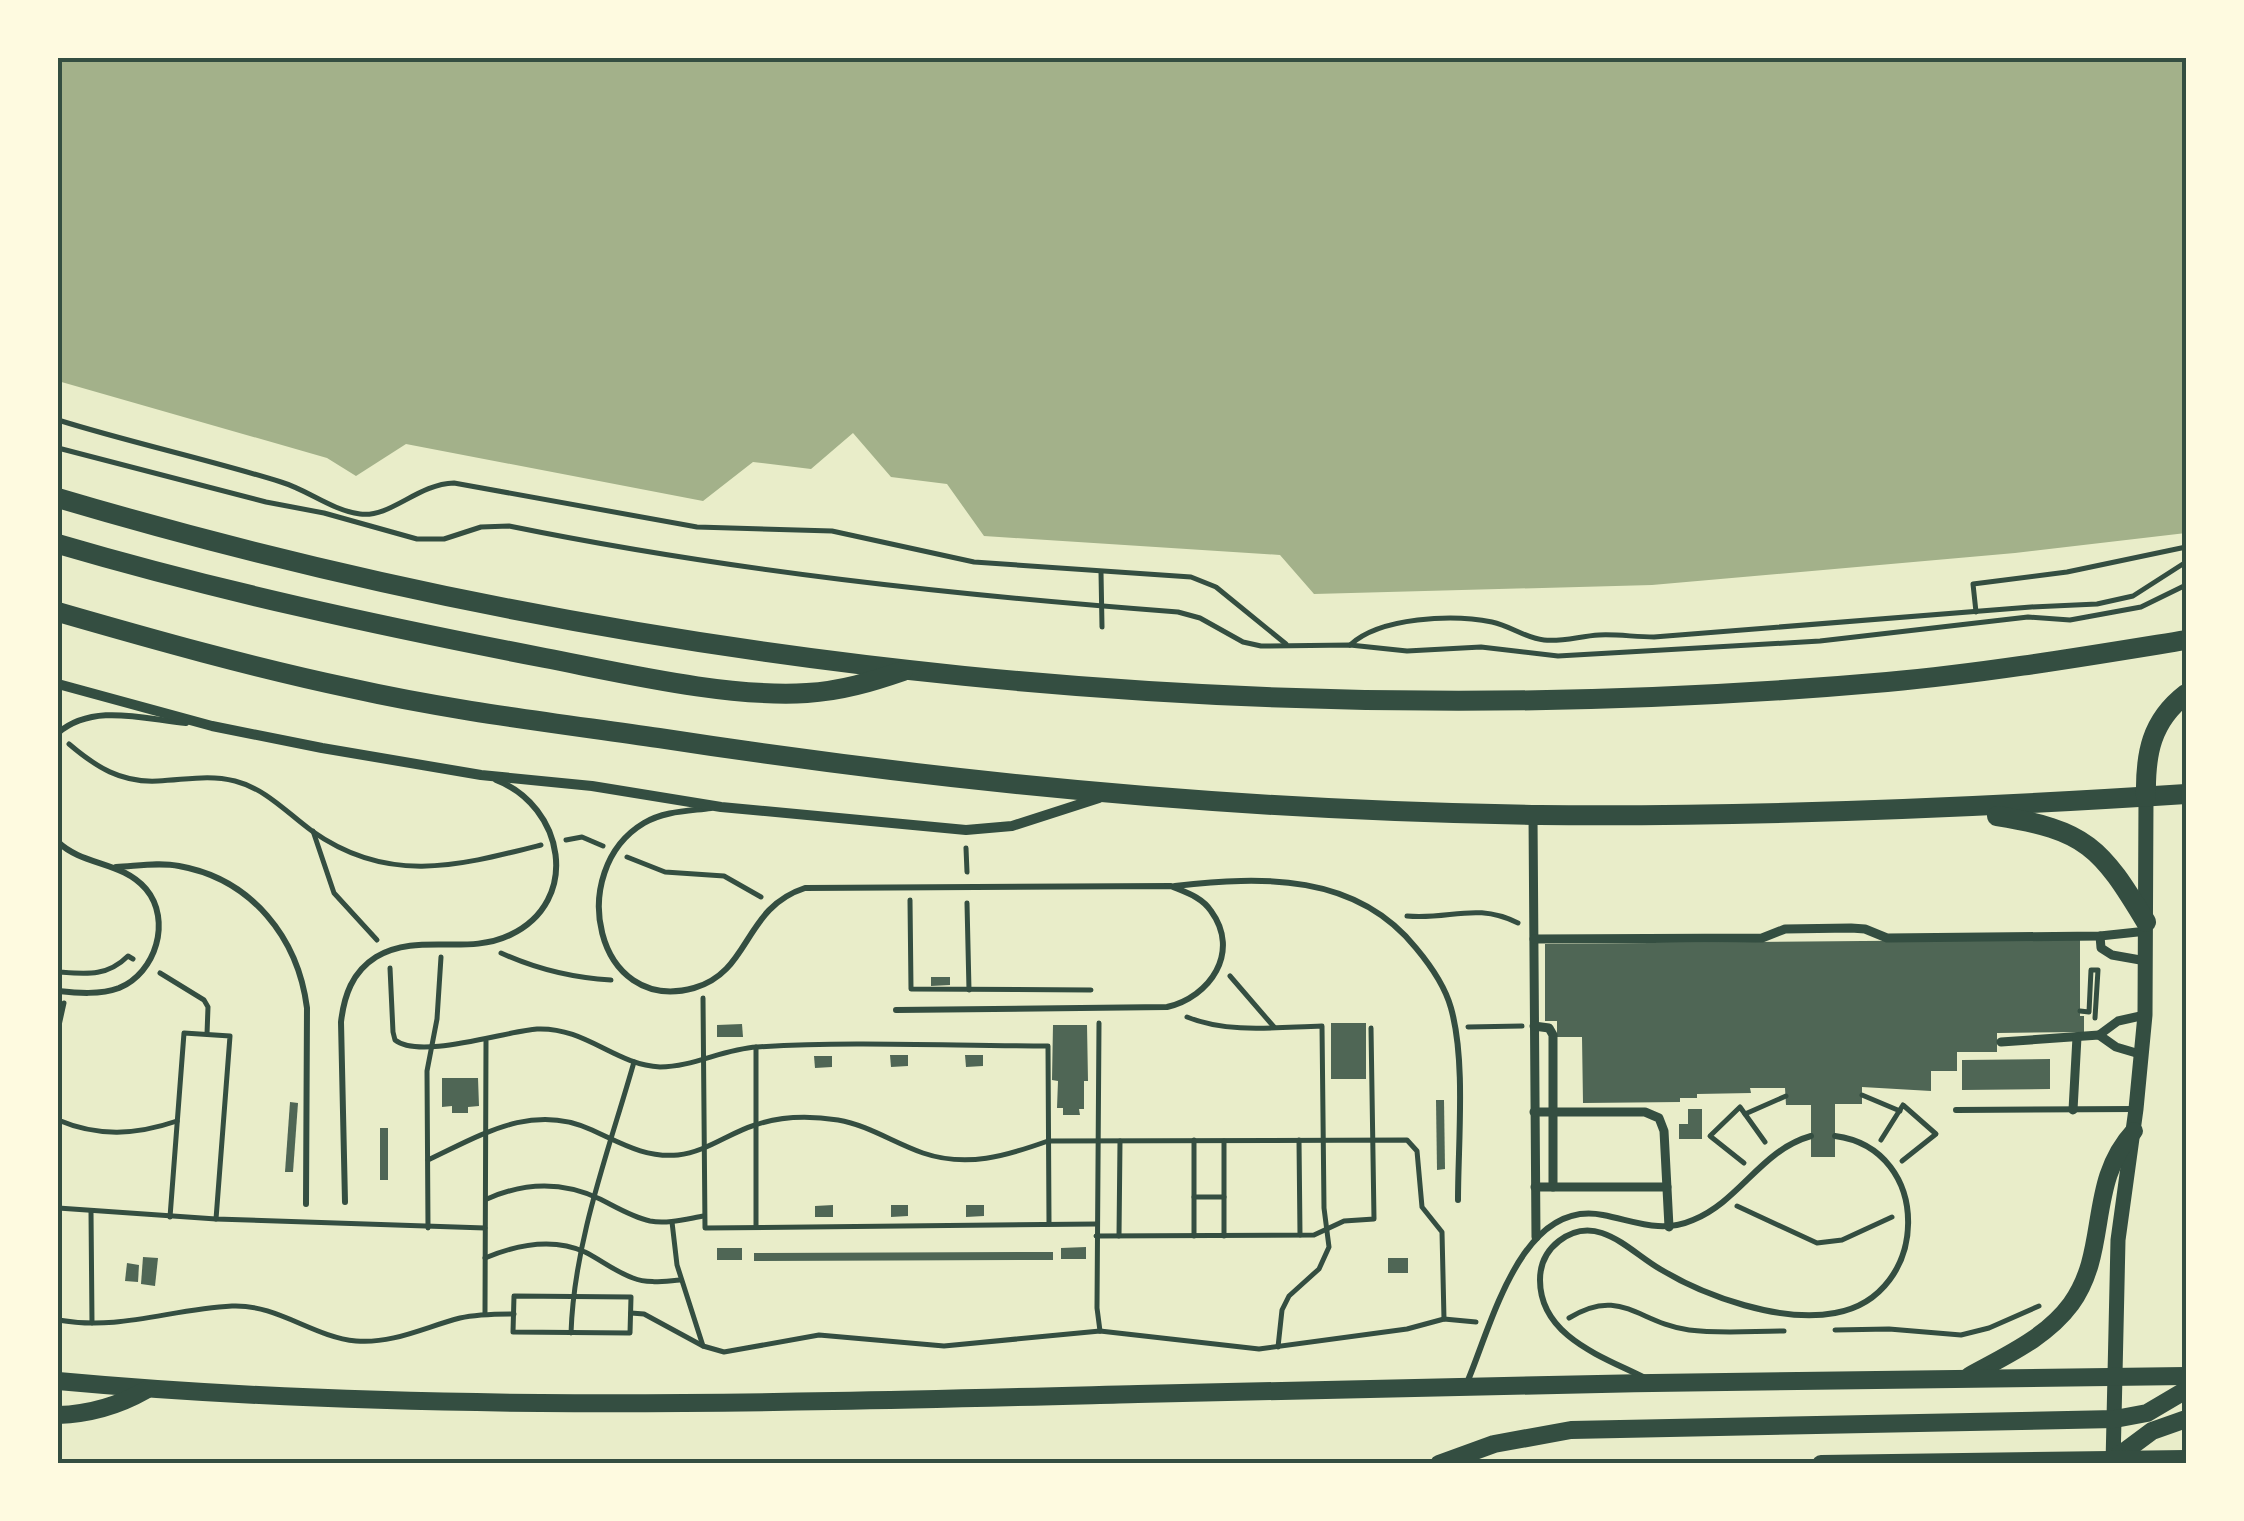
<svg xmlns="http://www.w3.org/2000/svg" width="2244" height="1521" font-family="Signika,sans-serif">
  <rect width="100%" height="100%" fill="#e9edc9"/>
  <path fill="#a3b18a" d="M58,58H2186V533L2015,553L1652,585L1314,594L1280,555L984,536L947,484L891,477L853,433L811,469L753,462L703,501L406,444L356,476L327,458L58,381Z"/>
  <g fill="#4f6655">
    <path d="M2080,939V1016H2084V1032L1997,1033V1052H1957V1071H1931V1091L1862,1087V1104H1835V1157H1811V1105H1786L1785,1088H1750L1751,1093L1697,1094V1098H1680V1102L1583,1103L1582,1037H1557V1021H1545V944Z"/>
    <path d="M931,977H950V985L931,986Z"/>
    <rect x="1331" y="1023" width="35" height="56"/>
    <path d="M742,1024L743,1037H717V1025Z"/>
    <path d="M1053,1025H1087L1088,1081H1084V1109H1079L1080,1115H1063V1108H1057L1058,1081L1052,1080Z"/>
    <path d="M890,1055H908V1066L891,1067Z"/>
    <path d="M965,1055H983V1066L966,1067Z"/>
    <path d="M814,1056H832V1067L815,1068Z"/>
    <path d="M2050,1059V1089L1962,1090V1060Z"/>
    <path d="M442,1078H478L479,1106L468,1107V1113H452V1106L442,1107Z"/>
    <path d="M1436,1100H1444L1445,1169L1437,1170Z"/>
    <path d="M290,1102L298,1103L293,1172H285Z"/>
    <path d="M1688,1109H1702V1139H1679V1124H1688Z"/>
    <rect x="380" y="1128" width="8" height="52"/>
    <path d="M833,1205V1217H815V1206Z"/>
    <path d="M891,1205H908V1216L891,1217Z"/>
    <path d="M966,1205H984V1216L966,1217Z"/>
    <path d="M1086,1247V1259H1061V1248Z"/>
    <rect x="717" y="1248" width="25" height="12"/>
    <path d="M1053,1252V1260L754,1261V1253Z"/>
    <path d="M143,1257L158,1258L155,1286L141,1284Z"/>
    <rect x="1388" y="1258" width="20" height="15"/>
    <path d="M127,1263L139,1265L138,1282L125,1281Z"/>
  </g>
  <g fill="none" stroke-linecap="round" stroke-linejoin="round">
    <g stroke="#344e41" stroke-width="5">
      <path d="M58,420C132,443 207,459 281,482C308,490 331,510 360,514C391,518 417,484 454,483L697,527L832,531L974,562L1191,577L1216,587L1286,644"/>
      <path d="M58,448L266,502L324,513L417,539H444L481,527L509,526C730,571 953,595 1178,612L1200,618L1243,642L1261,646L1350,645L1407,651L1481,647L1558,656L1820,641L2028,617L2070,620L2141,607L2186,585"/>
      <path d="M1101,572L1102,627"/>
      <path d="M1976,612L1973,584L2067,572L2186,547"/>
      <path d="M1350,645C1380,617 1453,614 1492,622C1511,626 1525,638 1544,640C1563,642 1580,636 1599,635C1617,634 1635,637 1654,637L2031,607L2097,604L2133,596L2186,562"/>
      <path d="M69,744C96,767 121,783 158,781C185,780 208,774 235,781C266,789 286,812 312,831C388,885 458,866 541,845"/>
      <path d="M313,831L334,893L377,940"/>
      <path d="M566,840L582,837L603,846"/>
      <path d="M966,848L967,872"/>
      <path d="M627,857L665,872L724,876L761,897"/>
      <path d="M910,900L911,989L1091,990"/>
      <path d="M967,903L969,990"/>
      <path d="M1407,916C1451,920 1475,902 1518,923"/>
      <path d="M501,953C534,968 574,978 611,980"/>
      <path d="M390,968L393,1032L395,1040C420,1060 506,1031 537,1029C586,1027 615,1065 660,1067C693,1067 723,1049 757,1047C853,1041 951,1046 1048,1046L1049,1224"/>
      <path d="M58,972C86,974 107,977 128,956L133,959"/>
      <path d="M160,973L204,1000L208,1007L207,1034"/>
      <path d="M1230,976L1274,1027"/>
      <path d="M703,998L705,1228L1097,1224"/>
      <path d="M2080,1011L2089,1012L2091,970H2098L2095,1018"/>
      <path d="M1187,1017C1228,1034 1279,1027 1322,1026L1324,1208L1329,1247L1319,1269L1289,1296L1282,1310L1278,1347"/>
      <path d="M1099,1023L1097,1308L1100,1331"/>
      <path d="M1468,1027L1522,1026"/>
      <path d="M58,1030L64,1003"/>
      <path d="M756,1047V1227"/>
      <path d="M1862,1095L1900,1111"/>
      <path d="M1745,1114L1786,1096"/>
      <path d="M58,1120C98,1137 136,1135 177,1121"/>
      <path d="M1194,1140V1236"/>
      <path d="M1299,1140L1300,1235"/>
      <path d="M1881,1140L1903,1105L1936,1134L1902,1161"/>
      <path d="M428,1160C481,1135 533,1102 592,1130C621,1143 645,1158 678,1155C706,1152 729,1133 755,1125C781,1116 812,1116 838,1120C868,1125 894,1143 923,1153C967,1168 1006,1156 1048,1141L1407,1140L1417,1151L1422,1207L1442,1232L1444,1319"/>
      <path d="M1744,1163L1710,1136L1740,1107L1765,1142"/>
      <path d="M1194,1197H1224"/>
      <path d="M487,1199C525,1182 562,1181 600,1199C616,1207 632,1217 650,1221C668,1224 686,1219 704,1216"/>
      <path d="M1737,1206L1817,1243L1842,1240L1892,1217"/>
      <path d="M58,1208L216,1219L485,1228"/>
      <path d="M91,1211L92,1323"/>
      <path d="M170,1217L184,1033L230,1036L216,1219"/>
      <path d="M672,1222L677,1265L703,1346"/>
      <path d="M428,1228L427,1071L437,1019L441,957"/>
      <path d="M1096,1236L1314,1235L1344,1221L1374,1219L1371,1028"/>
      <path d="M1119,1236L1120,1141"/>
      <path d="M1224,1236V1141"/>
      <path d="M485,1258C516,1245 552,1237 585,1252C601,1260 616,1272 633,1278C648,1284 665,1281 680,1280"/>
      <path d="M514,1296L631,1297L630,1333L513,1332Z"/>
      <path d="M485,1313L486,1041"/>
      <path d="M631,1313L644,1314L703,1346L724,1352L819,1335L944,1346L1100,1331L1259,1349L1407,1329L1444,1319L1476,1322"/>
      <path d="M1569,1318C1621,1286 1638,1323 1689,1330C1720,1334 1753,1331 1784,1331"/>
      <path d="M58,1320C121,1331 170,1309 232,1306C277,1304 313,1337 356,1341C393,1344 425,1327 460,1318C478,1314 496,1314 514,1314"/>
      <path d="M1835,1330L1889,1329L1961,1335L1989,1328L2039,1306"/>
      <path d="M571,1333C574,1241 609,1150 634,1062"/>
    </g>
    <g stroke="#344e41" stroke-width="6">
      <path d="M58,733C93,703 143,719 186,723"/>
      <path d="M711,808C689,811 664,811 644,823C565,870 595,1015 694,988C751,972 743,908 805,888L1171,886C1185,892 1202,897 1211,911C1241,952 1210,997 1167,1007L896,1010"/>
      <path d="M58,842C83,866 122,861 146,889C172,920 156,973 119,988C100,995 77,993 58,991"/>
      <path d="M116,867C137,866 159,862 179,866C252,879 298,938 307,1008L306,1204"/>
      <path d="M1175,886C1262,876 1356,873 1416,948C1431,966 1445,986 1451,1008C1466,1061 1458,1143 1458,1200"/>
      <path d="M1956,1110L2135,1109"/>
      <path d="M345,1202L341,1022C344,996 352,972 376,957C418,932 467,956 510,935C582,901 564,806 496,780"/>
      <path d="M1645,1378C1604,1357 1540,1337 1540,1280C1540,1264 1546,1251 1559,1241C1572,1231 1587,1228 1602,1233C1623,1240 1641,1258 1660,1269C1706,1297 1781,1323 1835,1313C1931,1296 1934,1149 1835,1136"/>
      <path d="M1466,1385C1491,1328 1520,1198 1603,1215C1635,1221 1661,1234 1693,1220C1740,1201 1761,1150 1811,1136"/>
    </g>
    <g stroke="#344e41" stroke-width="9">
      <path d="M1533,815L1536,1237"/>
      <path d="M2100,936L2101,948L2112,955L2146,961"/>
      <path d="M1534,939L1762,938L1785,929L1851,928L1865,929L1887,938L2100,936L2147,931"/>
      <path d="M1534,1026L1549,1028L1553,1035V1187"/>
      <path d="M2099,1035L2118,1021L2145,1015"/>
      <path d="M2001,1042L2099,1035L2116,1047L2143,1055"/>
      <path d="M2073,1110L2077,1037"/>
      <path d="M1534,1112H1645L1659,1118L1664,1131L1669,1227"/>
      <path d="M1535,1187H1667"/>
    </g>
    <path stroke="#344e41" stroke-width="10" d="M58,684L212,726L322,748L481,775L592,786L721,807L966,830L1012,826L1099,798"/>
    <path stroke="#344e41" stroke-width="15" d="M2113,1464L2118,1240L2136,1109L2145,1015L2146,797"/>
    <g stroke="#344e41" stroke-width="18">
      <path d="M1969,1376C2005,1356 2046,1338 2071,1304C2110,1250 2086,1183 2134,1131"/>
      <path d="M58,1381C416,1414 778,1403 1138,1394C1487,1385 1837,1379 2186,1376"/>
      <path d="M2113,1460L2152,1431L2186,1419"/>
      <path d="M1439,1464L1494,1444L1571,1430L2115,1419L2147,1413L2186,1390"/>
      <path d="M1821,1464L2186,1459"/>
    </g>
    <path stroke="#344e41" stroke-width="18" d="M58,1415C90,1414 118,1406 146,1390"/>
    <g stroke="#344e41" stroke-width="20">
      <path d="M58,498C648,673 1274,736 1887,682C1987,673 2087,656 2186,640"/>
      <path d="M58,544C218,591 380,626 545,658C623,673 728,698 807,693C841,691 871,682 903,671"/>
      <path d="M58,612C155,640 251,667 350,688C452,711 556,723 659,738C950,783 1245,811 1540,815C1756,817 1971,808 2186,794"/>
      <path d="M2146,797C2145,754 2151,721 2186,694"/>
      <path d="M1997,816C2086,830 2101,847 2146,922"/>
    </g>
  </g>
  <rect width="2244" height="1521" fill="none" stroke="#fefae0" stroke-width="120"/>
  <rect x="60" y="60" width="2124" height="1401" fill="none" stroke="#344e41" stroke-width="4"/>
</svg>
